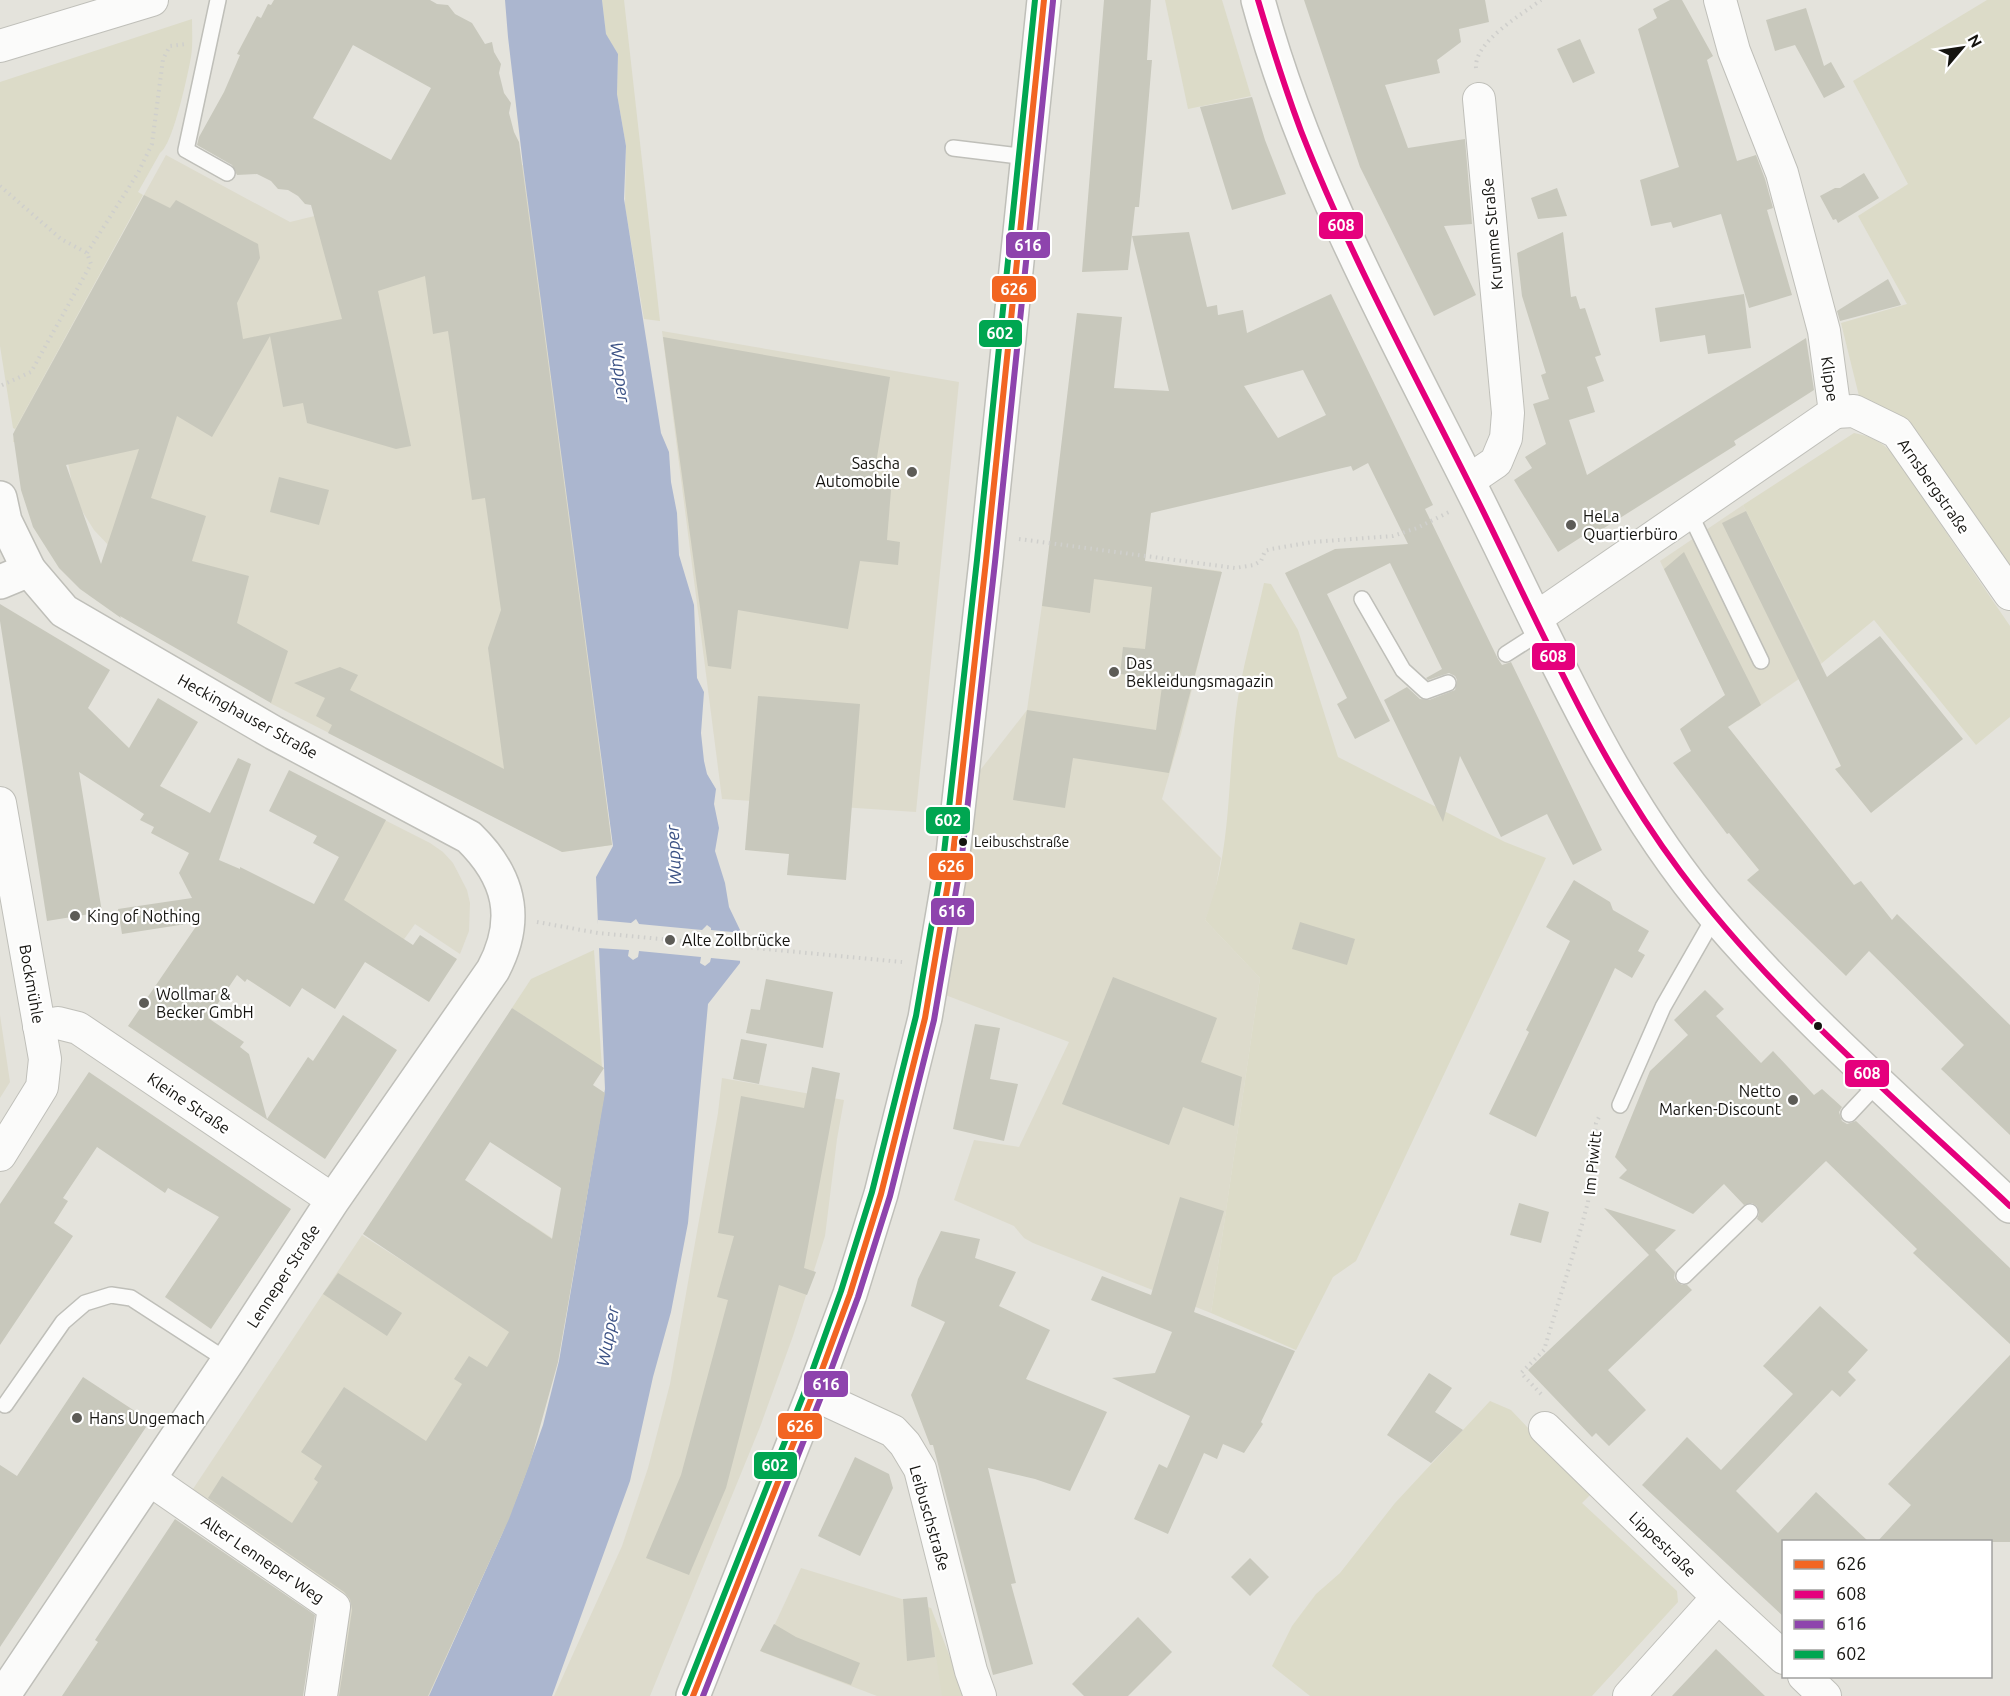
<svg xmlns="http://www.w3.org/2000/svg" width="2010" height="1696" font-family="Ubuntu,sans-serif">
  <rect width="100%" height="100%" fill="#e4e3dc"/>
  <g fill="#dddbcc">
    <path d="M166,155L290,222L523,165L570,506L612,845L563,852L270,703L287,652L130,565L111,548L94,530L82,511L72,484L64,441L13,442L15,429Z"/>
    <path d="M662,331L959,382L916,812L722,799Z"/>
    <path d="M1743,505L1822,663L1738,721L1660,561Z"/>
    <path d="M1050,549L1221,571L1181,734L1162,799L1221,858L1214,898L1205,920L1260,978L1211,1313L1033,1243L1024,1238L1014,1226L954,1200L974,1140L1019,1147L1069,1042L940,993L971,782L1027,710Z"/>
    <path d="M365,810L430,843L443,852L453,863L467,890L470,903L469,931L460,954L415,924L381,971L306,923Z"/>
    <path d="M0,1015L10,1082L0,1098Z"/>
    <path d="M722,1078L844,1100L837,1139L825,1236L793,1336L760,1427L650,1696H554L622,1546L648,1468L670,1384L718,1113Z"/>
    <path d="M528,1222L576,1254L538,1433L528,1472L429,1696H334L351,1603L191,1492L362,1235L479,1310Z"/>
    <path d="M801,1568L931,1608L943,1696H877L762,1652Z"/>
  </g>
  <g fill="#dcdbc8">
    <path d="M602,0H624L660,321L644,319L625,206L626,146L617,94L618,54L606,35Z"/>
    <path d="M1165,0H1222L1251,96L1188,109Z"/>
    <path d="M1987,0H2010V571L1900,416L1859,396L1841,323L1907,304L1858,216L1908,184L1853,81Z"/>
    <path d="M192,19C192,31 193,44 191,57C188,74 173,145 160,153L138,192L143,195L15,429L13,428L0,346V82Z"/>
    <path d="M1854,433C1870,436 1881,441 1892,453L2010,626V717L1976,745L1874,620L1822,663L1743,505Z"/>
    <path d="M1264,583L1271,584L1298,630L1338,757L1505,842L1546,858L1356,1261L1333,1277L1296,1350L1211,1313L1260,978L1205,920C1232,852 1227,783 1236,712C1241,671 1255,624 1264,583Z"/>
    <path d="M594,950L602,1068L512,1008L531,979Z"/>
    <path d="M1490,1401L1511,1410L1591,1494L1582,1503L1677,1591L1678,1602L1592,1696H1310L1272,1666L1292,1626L1316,1594L1340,1573L1395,1503Z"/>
    <path d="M931,1608L965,1696H942L929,1609Z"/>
  </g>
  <path fill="#abb6cf" d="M505,0H602L606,34L618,54L617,94L626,146L624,199L661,433L669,452L671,482L677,513L679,555L694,605L697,678L704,692L701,733L704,761L707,774L716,789L714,804L719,828L715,851L725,883L729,907L741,932L740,963L708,1004L688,1223L671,1312L653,1377L630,1481L552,1696H429L502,1534L522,1484L543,1425L559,1361L605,1089L596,877L613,846L523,165L508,37Z"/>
  <path fill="#e4e3dc" d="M636,919L639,924L702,930L707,925L711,928V930L743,933L742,961L711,958L710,962L705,966L700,963L701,957L639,951L638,957L633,960L628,956L629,950L597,948L598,920L631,923Z"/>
  <g fill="#c8c8bc" fill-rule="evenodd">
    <path d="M274,0H430L437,4L448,5L455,14L472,23L485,44L492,42L494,52L501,64L499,73L504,93L511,103L509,113L514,132L519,142L612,845L562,852L328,733L332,725L316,716L325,698L294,683L340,667L358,675L350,690L504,769L488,648L501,610L485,498L472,500L448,331L433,334L425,276L378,291L411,446L396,449L307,423L303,403L283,407L270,336L212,437L177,416L151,498L206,516L192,561L249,576L237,623L288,651L271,703L120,616L121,618L80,589L59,568L33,527L21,490L13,434L144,195L170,208L176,200L258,244L260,258L237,303L243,339L342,319L311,205L305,204L298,196L288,190L278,189L271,181L257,174L237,175L232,165L197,145L199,137L224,92L240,55L237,54L257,16L261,18L268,4L271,5ZM353,45L431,88L391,160L313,118ZM139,449L101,564L66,465Z"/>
    <path d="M1104,0H1151L1147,60H1152L1146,131L1139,207H1135L1128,270L1082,272Z"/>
    <path d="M1304,0H1485L1489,22L1459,29L1461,42L1437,60L1440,73L1385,85L1408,148L1465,139L1472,224L1444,226L1476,295L1434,316L1360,167Z"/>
    <path d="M1670,0H1682L1713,56L1707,60L1737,161L1756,155L1765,179L1773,208L1767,210L1792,295L1749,308L1721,214L1673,228L1671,222L1651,226L1640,180L1679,167L1638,29L1657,18L1653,9Z"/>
    <path d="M1806,8L1824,66L1831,62L1845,87L1824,98L1795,45L1775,51L1766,20Z"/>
    <path d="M1580,39L1595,73L1573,83L1557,49Z"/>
    <path d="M1252,97L1265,140L1286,194L1232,210L1200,107Z"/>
    <path d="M1864,173L1879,198L1838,223L1836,219L1833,220L1820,196L1835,188H1840Z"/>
    <path d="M1557,188L1567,216L1538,219L1531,198Z"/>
    <path d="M1189,232L1207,307L1217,305L1218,315L1243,310L1247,333L1331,294L1433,505L1425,509L1498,659L1502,665L1511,662L1602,850L1573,865L1547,814L1501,837L1460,756L1443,822L1384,700L1407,687L1420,699L1429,700L1455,690L1457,680L1455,676L1449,673L1428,680L1426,678L1442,669L1390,563L1327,594L1390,721L1355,739L1337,704L1347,698L1285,573L1335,549L1408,544L1368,463L1353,471L1351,466L1151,513L1145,561L1222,572L1169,773L1073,758L1065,808L1013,800L1027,710L1156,730L1163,679L1120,674L1123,647L1145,649L1152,587L1094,579L1090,613L1042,606L1077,313L1122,317L1114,388L1169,391L1132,236ZM1303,370L1326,415L1278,438L1244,386Z"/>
    <path d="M1563,232L1571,297L1576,296L1580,309L1585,308L1601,355L1595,357L1604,381L1587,387L1595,412L1569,420L1587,475L1806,338L1814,390L1734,441L1736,445L1585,540L1583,536L1558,552L1514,480L1532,468L1525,457L1546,444L1533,404L1549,399L1541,375L1546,373L1522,296L1517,253Z"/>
    <path d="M1888,279L1901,305L1840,321L1837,311Z"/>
    <path d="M1744,294L1751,348L1708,354L1705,335L1660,342L1655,308Z"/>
    <path d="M663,337L890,377L874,476L892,478L887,540L900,542L898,565L860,561L848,629L738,610L731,669L708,666Z"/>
    <path d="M279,477L329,490L319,525L270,512Z"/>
    <path d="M1746,511L1827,677L1880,636L1963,739L1871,813L1835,769L1841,766L1722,523Z"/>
    <path d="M1684,552L1761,705L1728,727L1854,885L1861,881L1892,920L1897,914L2010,1025V1135L1941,1069L1964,1045L1869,951L1846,976L1747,880L1759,870L1729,833L1727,834L1673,763L1691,751L1680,729L1725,695L1664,569Z"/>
    <path d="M0,604L110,670L88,708L129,748L158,698L198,722L160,786L210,813L238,758L251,764L219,860L240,869V867L314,904L339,857L313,843L317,836L269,811L289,770L386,820L344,900L413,945L420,935L457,959L429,1002L365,962L335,1009L302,988L290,1007L247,979L245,982L237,975L208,1018L244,1042L240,1047L249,1054L267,1119L308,1057L313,1061L343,1015L397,1050L325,1159L128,1026L199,922L122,934L118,909L192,898L179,873L189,853L151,833L154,827L140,820L144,814L79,772L102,912L47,921L0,621Z"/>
    <path d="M758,696L860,704L846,880L787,875L789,854L745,850Z"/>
    <path d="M1574,880L1610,902L1613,910L1649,931L1638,951L1645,955L1632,978L1615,968L1536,1137L1489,1114L1529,1032L1526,1030L1570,941L1546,927Z"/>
    <path d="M1300,922L1355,939L1347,965L1292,949Z"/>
    <path d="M1113,977L1217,1018L1201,1062L1242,1077L1234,1126L1183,1107L1169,1145L1062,1104Z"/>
    <path d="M766,979L833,992L823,1048L746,1033L751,1009L760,1010Z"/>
    <path d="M1705,990L1724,1009L1716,1016L1761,1063L1773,1051L1814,1095L1822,1089L1842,1107L1839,1112L1842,1121L1847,1124L1856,1121L2010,1268V1344L1913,1253L1917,1249L1826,1161L1762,1223L1757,1219L1759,1214L1757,1206L1752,1203L1744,1205L1724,1184L1693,1214L1619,1178L1627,1170L1615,1157L1650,1071L1688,1035L1674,1020Z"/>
    <path d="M512,1008L604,1068L593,1085L605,1093L558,1362L530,1463L509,1519L428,1696H339L352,1610L350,1599L344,1592L208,1498L222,1476L292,1523L318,1482L314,1479L322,1466L301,1452L344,1387L426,1441L462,1384L454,1379L469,1356L487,1367L509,1332L363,1234ZM490,1142L561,1188L552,1239L465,1180Z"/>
    <path d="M975,1024L1000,1028L990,1079L1018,1084L1004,1141L953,1129Z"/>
    <path d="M741,1039L767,1044L759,1084L733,1079Z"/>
    <path d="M812,1067L840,1073L804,1268L816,1272L807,1295L779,1285L726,1488L689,1575L646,1558L681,1475L728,1300L717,1297L734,1236L718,1233L741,1096L804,1108Z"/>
    <path d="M89,1072L291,1209L211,1329L165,1297L219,1217L168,1188L165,1193L97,1147L63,1198L68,1201L54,1223L73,1236L0,1345V1204Z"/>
    <path d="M1180,1197L1224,1211L1194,1312L1295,1351L1261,1422L1263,1424L1244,1453L1223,1444L1217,1459L1204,1453L1168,1534L1134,1519L1159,1464L1167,1468L1190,1416L1112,1378L1155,1373L1172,1332L1091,1300L1102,1276L1151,1295Z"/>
    <path d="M1519,1203L1549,1212L1541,1243L1510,1235Z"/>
    <path d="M1604,1208L1676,1230L1655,1250L1675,1272L1674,1278L1677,1282L1682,1285H1687L1692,1290L1608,1370L1646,1410L1609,1446L1596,1433L1592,1437L1528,1370L1649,1255Z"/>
    <path d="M941,1231L980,1239L975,1258L1016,1272L999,1306L1050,1330L1026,1379L1107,1412L1070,1491L1035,1479L988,1468L1016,1583L1011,1584L1033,1664L993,1675L933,1445H930L911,1395L945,1322L911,1306L918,1279Z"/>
    <path d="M338,1273L402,1313L387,1336L323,1294Z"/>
    <path d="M1820,1306L1868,1350L1848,1372L1856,1380L1840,1397L1832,1390L1736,1491L1778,1533L1816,1492L1869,1542H1784V1617L1642,1485L1687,1437L1721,1470L1793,1394L1763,1366Z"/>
    <path d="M2010,1355V1542H1877L1911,1505L1888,1484Z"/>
    <path d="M1429,1373L1452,1388L1435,1412L1463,1430L1431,1463L1387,1435Z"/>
    <path d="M83,1377L150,1421L0,1647V1465L17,1476Z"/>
    <path d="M855,1457L889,1474L893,1488L860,1556L818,1536Z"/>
    <path d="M175,1519L315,1615L303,1696H62L98,1642L95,1640Z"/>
    <path d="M1250,1558L1269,1577L1250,1596L1231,1577Z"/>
    <path d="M927,1597L935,1657L907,1661L903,1599Z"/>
    <path d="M1138,1617L1172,1652L1128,1696H1084L1072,1684Z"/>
    <path d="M774,1624L796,1637L860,1663L851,1685L760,1651Z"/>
    <path d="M1716,1649L1765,1696H1672Z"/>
  </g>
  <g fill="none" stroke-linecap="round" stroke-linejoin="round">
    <g stroke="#bfbfb9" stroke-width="18">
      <g id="lane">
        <path d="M218,0L186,150L227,173"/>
        <path d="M953,148L1027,157"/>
        <path d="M1690,514L1761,661"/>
        <path d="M1362,599L1403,670L1426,691L1448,683"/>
        <path d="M1506,654L1542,631"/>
        <path d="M1620,1105L1663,1007L1715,916"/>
        <path d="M1849,1114L1879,1082"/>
        <path d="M1684,1276L1750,1212"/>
        <path d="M5,1405L63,1322L85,1303L111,1295L131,1298L228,1361"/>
      </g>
    </g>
    <g stroke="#bfbfb9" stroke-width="34">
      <g id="street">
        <path d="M0,46L152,0"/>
        <path d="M1835,412L1854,411L1897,432L2010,594"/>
        <path d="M1468,481L1496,462L1506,438L1508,413L1479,99"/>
        <path d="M1536,618L1835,412L1824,331L1782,173L1734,51L1720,0"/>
        <path d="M0,803L45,1059L42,1087L0,1155"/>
        <path d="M39,1026L58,1023L78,1028L333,1200"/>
        <path d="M813,1394L893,1431L905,1444L920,1469L971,1671L980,1696"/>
        <path d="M1545,1428L1718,1597L1784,1658"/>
        <path d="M149,1479L334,1607L321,1696"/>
        <path d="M1804,1676L1825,1696"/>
        <path d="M1629,1696L1718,1597"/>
      </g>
    </g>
    <g stroke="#bfbfb9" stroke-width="36">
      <g id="secondary">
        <path d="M1258,0C1306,178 1397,339 1479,503C1550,645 1612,795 1716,917C1805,1021 1911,1112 2010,1206"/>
        <path d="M0,498L5,521L29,570L64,611L274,733L469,837C510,877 520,919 493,970L333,1200L228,1361L3,1696"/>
        <path d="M0,582L29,570"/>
      </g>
    </g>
    <g stroke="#bfbfb9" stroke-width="36">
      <path id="primary" d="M693,1696L813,1394L850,1294L881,1194L925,1018L953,854L986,561L1044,0"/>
    </g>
    <g stroke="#cfcfcc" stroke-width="4" stroke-dasharray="1.5 4.5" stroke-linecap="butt">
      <path d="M1476,68C1474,42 1521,15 1541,0"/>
      <path d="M0,186L61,239L87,253L91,264L31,372L0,386"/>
      <path d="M87,253L138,173L152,144L163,59L170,46L186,44"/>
      <path d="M1019,539L1235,568L1254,565L1261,561L1265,551L1271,549L1312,542L1393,536L1417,528L1449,512"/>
      <path d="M537,922L598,933L902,962"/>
      <path d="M1541,1394L1521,1373L1544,1350L1581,1228L1588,1202L1596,1123L1600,1115"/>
    </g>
    <use href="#lane" stroke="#fbfbfa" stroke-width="15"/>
    <use href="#street" stroke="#fbfbfa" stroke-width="32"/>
    <use href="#secondary" stroke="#fbfbfa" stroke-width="33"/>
    <use href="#primary" stroke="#fbfbfa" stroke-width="33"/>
    <g stroke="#fff" stroke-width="10">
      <path id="bus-1" d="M693,1696L813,1394L850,1294L881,1194L925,1018L953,854L986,561L1044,0"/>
    </g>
    <g stroke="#fff" stroke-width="10">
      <path id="bus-2" d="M1258,0C1271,44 1285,88 1301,131C1351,259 1418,380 1479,503C1541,628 1596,759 1680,871C1774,997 1896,1099 2010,1206"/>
    </g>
    <g stroke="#fff" stroke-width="10">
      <path id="bus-3" d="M703,1696L821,1397L858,1297L890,1196L934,1020L962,855L995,562L1053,1"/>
    </g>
    <g stroke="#fff" stroke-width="10">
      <path id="bus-4" d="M685,1693L805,1391L841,1291L872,1192L916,1016L944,853L977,560L1035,0"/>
    </g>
    <use href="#bus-1" stroke="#f26522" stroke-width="6"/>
    <use href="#bus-2" stroke="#e5007d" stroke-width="6"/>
    <use href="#bus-3" stroke="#8e44ad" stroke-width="6"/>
    <use href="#bus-4" stroke="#00a651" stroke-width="6"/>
  </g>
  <g fill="#5d5c57" stroke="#fff" stroke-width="2">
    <circle cx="912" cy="472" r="6"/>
    <circle cx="1571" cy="525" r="6"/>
    <circle cx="1114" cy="672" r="6"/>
    <circle cx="75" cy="916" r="6"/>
    <circle cx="670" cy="940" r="6"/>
    <circle cx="144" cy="1003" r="6"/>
    <circle cx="1793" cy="1100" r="6"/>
    <circle cx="77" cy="1418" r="6"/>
  </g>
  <g fill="#151410" stroke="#fff" stroke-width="2">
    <circle cx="963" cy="842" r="5"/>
    <circle cx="1818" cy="1026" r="5"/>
  </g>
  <g text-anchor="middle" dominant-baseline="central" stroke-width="4.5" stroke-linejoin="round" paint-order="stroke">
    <g font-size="14" fill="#151410" stroke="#fff" text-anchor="start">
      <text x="974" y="842">Leibuschstraße</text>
    </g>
    <g font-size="16" fill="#151410" stroke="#fff">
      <text transform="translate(1492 234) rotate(-95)">Krumme Straße</text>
      <text transform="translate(1830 379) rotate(82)">Klippe</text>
      <text transform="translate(1934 486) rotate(55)">Arnsbergstraße</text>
      <text transform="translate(248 716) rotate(29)">Heckinghauser Straße</text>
      <text transform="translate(32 984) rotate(80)">Bockmühle</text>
      <text transform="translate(189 1103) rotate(34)">Kleine Straße</text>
      <text transform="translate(1592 1163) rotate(-84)">Im Piwitt</text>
      <text transform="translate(283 1276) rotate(-57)">Lenneper Straße</text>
      <text transform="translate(930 1518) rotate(74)">Leibuschstraße</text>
      <text transform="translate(1663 1544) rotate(44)">Lippestraße</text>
      <text transform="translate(263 1559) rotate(34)">Alter Lenneper Weg</text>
    </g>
    <g font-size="16" fill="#151410" stroke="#fff" text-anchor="start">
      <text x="900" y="463" text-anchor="end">Sascha<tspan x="900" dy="18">Automobile</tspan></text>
      <text x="1583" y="516">HeLa<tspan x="1583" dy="18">Quartierbüro</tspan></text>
      <text x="1126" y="663">Das<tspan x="1126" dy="18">Bekleidungsmagazin</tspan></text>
      <text x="87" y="916">King of Nothing</text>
      <text x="682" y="940">Alte Zollbrücke</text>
      <text x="156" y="994">Wollmar &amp;<tspan x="156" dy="18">Becker GmbH</tspan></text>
      <text x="1781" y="1091" text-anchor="end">Netto<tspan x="1781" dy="18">Marken-Discount</tspan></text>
      <text x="89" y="1418">Hans Ungemach</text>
    </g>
    <g font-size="18" font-style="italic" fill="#3c5285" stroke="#fff">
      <text transform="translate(621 372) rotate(83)">Wupper</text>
      <text transform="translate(673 855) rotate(-93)">Wupper</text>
      <text transform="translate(607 1336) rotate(-80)">Wupper</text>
    </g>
  </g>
  <g stroke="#fff" stroke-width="2">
    <rect x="1318" y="211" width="46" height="29" rx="6" fill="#e5007d"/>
    <rect x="1005" y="231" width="46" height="28" rx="6" fill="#8e44ad"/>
    <rect x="991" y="275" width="46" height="28" rx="6" fill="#f26522"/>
    <rect x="978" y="319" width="45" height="29" rx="6" fill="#00a651"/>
    <rect x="1531" y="642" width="45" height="29" rx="6" fill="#e5007d"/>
    <rect x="925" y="806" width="46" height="29" rx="6" fill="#00a651"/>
    <rect x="928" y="852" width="46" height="29" rx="6" fill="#f26522"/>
    <rect x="930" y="897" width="45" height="29" rx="6" fill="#8e44ad"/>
    <rect x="1844" y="1059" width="46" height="29" rx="6" fill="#e5007d"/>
    <rect x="803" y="1370" width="46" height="28" rx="6" fill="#8e44ad"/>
    <rect x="777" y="1412" width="46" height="28" rx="6" fill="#f26522"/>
    <rect x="753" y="1451" width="45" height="29" rx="6" fill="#00a651"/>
  </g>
  <g font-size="16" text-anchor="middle" font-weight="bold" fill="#fff">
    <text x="1341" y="231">608</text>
    <text x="1028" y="251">616</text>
    <text x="1014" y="295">626</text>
    <text x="1000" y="339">602</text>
    <text x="1553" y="662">608</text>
    <text x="948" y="826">602</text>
    <text x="951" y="872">626</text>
    <text x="952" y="917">616</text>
    <text x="1867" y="1079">608</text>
    <text x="826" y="1390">616</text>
    <text x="800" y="1432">626</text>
    <text x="775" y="1471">602</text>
  </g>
  <rect x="1782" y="1540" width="210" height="138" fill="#ffffff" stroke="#a1a19f" stroke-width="1.5"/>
  <rect x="1794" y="1560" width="30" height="9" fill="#f26522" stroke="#a1a19f" stroke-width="1.5"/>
  <text x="1836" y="1570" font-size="18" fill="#151410">626</text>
  <rect x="1794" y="1590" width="30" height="9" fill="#e5007d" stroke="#a1a19f" stroke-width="1.5"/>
  <text x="1836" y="1600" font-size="18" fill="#151410">608</text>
  <rect x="1794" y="1620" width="30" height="9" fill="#8e44ad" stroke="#a1a19f" stroke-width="1.5"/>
  <text x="1836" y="1630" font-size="18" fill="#151410">616</text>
  <rect x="1794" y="1650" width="30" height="9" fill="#00a651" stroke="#a1a19f" stroke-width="1.5"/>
  <text x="1836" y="1660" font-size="18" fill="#151410">602</text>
  <g transform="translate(1962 48) rotate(61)" stroke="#ffffff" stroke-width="4.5" paint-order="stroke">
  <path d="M0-4.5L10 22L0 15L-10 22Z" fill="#151410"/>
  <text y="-9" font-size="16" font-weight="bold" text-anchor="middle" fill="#151410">N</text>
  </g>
</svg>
